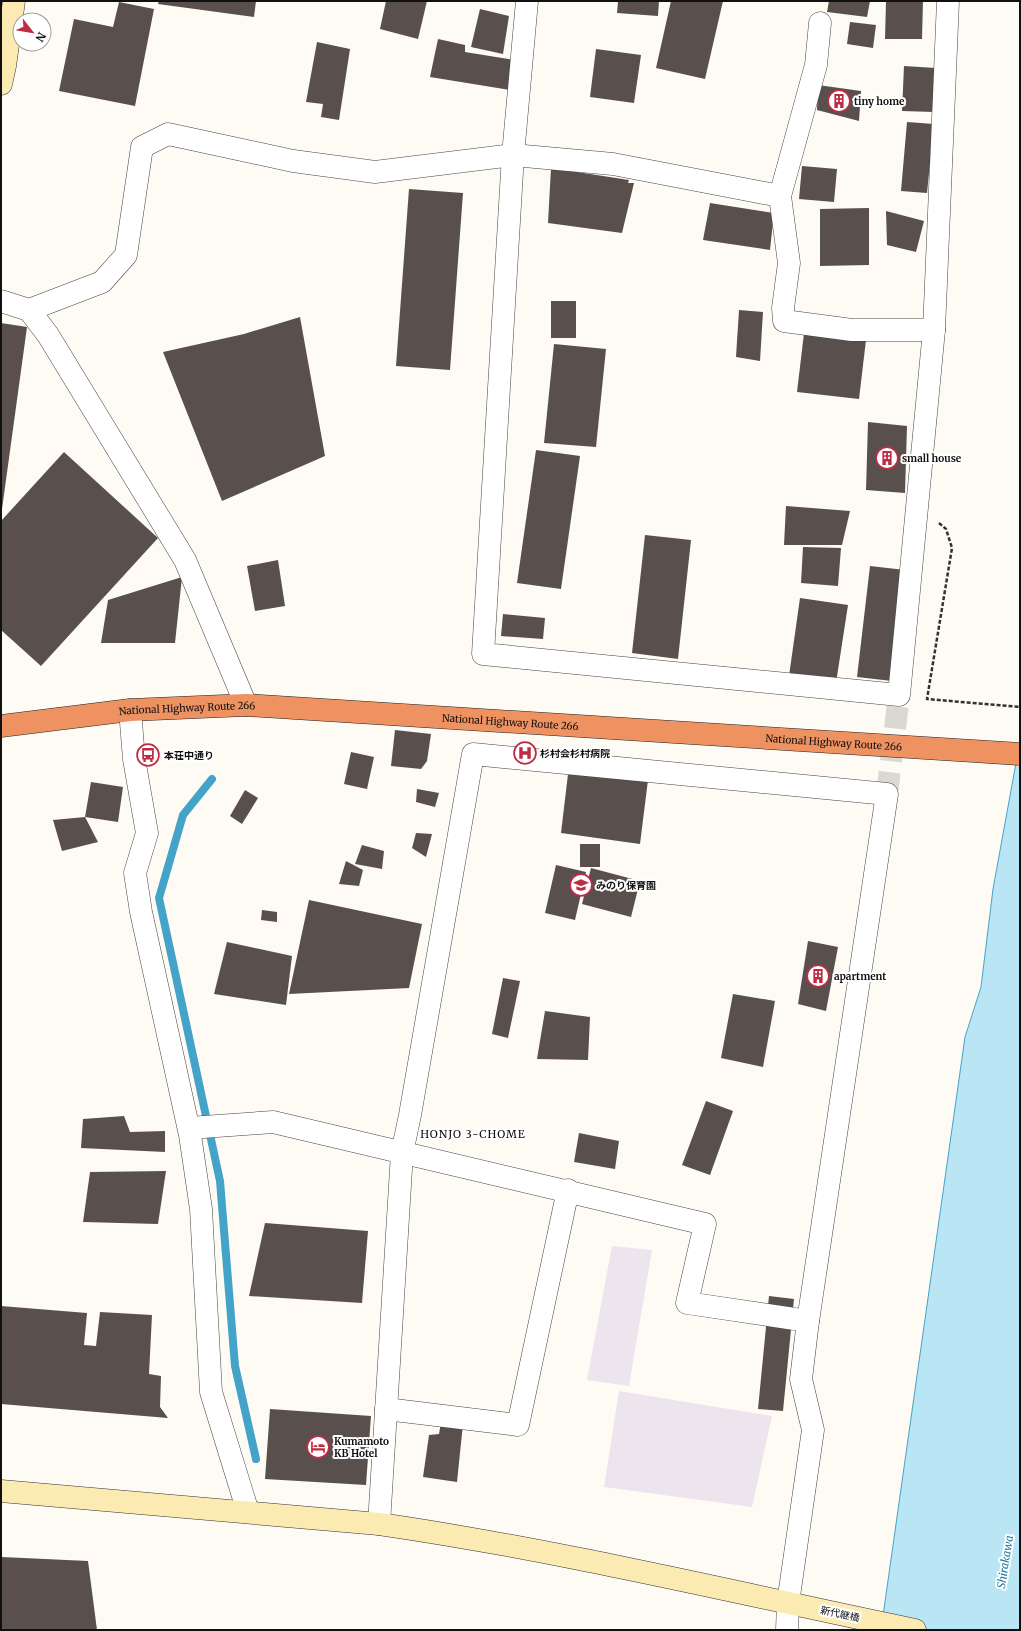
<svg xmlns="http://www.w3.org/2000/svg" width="1021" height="1631" font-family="Merriweather,'Noto Sans JP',serif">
  <rect width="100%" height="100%" fill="#fefbf4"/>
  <g fill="#ece5ee">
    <path d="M612,1246L652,1250L629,1386L587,1380Z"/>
    <path d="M619,1391L772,1416L752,1507L604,1487Z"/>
  </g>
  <path fill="#bae5f4" stroke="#44a3c8" d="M1020,741V1630H881L965,1037L981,987L993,889Z"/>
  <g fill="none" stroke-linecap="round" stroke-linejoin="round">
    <path stroke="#44a3c8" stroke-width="8" d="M212,779L183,815L159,898L220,1181L235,1366L256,1459"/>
  </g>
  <g fill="#59504d">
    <path d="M159,1H256L254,17L158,4Z"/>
    <path d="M386,1H427L418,39L380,29Z"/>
    <path d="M618,1H659L658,16L617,13Z"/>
    <path d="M671,1H723L705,79L656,68Z"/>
    <path d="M829,1H870L867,17L827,12Z"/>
    <path d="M886,1H923L922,39H885Z"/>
    <path d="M119,2L154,9L135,106L59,91L74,19L113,27Z"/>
    <path d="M480,9L509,16L503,54L471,47Z"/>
    <path d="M850,22L876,25L873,48L847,44Z"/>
    <path d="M438,39L465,45V52L515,60L510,90L430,77Z"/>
    <path d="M317,42L350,49L339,120L321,117L323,104L306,102Z"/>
    <path d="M596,49L641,55L634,103L590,97Z"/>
    <path d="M904,66L936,68L934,112L902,111Z"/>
    <path d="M818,85L861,91L859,121L817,110Z"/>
    <path d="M907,122L934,124L927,193L901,191Z"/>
    <path d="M802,166L837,169L834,202L799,199Z"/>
    <path d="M551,168L629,180L628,183H634L622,233L548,223Z"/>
    <path d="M409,189L463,193L450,370L396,366Z"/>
    <path d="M710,203L774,213L770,250L703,240Z"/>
    <path d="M869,208V265L820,266V209Z"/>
    <path d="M886,211L924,221L916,252L887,245Z"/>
    <rect x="551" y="301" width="25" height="37"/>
    <path d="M739,310L763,312L760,361L736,357Z"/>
    <path d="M300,317L325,456L222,501L163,352L244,334Z"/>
    <path d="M1,323L27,327L2,509H1Z"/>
    <path d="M804,333L866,340L859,399L797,392Z"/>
    <path d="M554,344L606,349L596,447L544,443Z"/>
    <path d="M868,422L907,426L905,493L866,490Z"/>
    <path d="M536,450L580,456L561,589L517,583Z"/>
    <path d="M64,452L158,538L41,666L1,630V521Z"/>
    <path d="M786,506L850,511L842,545H784Z"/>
    <path d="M645,535L691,540L678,659L632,653Z"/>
    <path d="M803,547L841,548L838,586L801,583Z"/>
    <path d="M278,560L285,606L255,611L247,566Z"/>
    <path d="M870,566L905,570L892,681L857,677Z"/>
    <path d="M182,577L175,643H101L108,600Z"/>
    <path d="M800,598L848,605L836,683L789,676Z"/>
    <path d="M503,614L545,618L543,639L501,636Z"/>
    <path d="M395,730L431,734L427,761L421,769L391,766Z"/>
    <path d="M351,752L374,757L367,789L344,784Z"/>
    <path d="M568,774L648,780L640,844L561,833Z"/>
    <path d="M91,782L123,787L118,822L85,817L98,842L62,851L53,820L85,817Z"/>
    <path d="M417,789L439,793L435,807L416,802Z"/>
    <path d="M245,790L258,798L242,824L230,816Z"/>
    <path d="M416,833L432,834L426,857L412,848Z"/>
    <rect x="580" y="844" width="20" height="23"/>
    <path d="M362,845L384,851L382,869L355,864Z"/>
    <path d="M346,861L363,870L359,886L339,884Z"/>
    <path d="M556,865L586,872L575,920L545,913Z"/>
    <path d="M591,868L640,881L631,917L582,904Z"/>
    <path d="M309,900L422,924L409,988L289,994Z"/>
    <path d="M262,910L277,912V922L261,920Z"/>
    <path d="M808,941L838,947L826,1011L798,1004Z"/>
    <path d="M227,942L292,956L286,1005L214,994Z"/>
    <path d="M503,978L520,981L508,1038L492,1034Z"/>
    <path d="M733,994L775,1001L763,1067L721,1058Z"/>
    <path d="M545,1011L590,1017L588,1060L537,1059Z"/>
    <path d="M706,1101L733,1111L710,1175L682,1165Z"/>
    <path d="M124,1116L130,1132L165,1131V1152L81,1148L83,1119Z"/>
    <path d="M579,1133L619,1141L615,1169L574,1162Z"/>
    <path d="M166,1171L158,1224L83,1222L90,1172Z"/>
    <path d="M265,1223L368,1231L362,1303L249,1296Z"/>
    <path d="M769,1296L794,1299L783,1411L758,1409Z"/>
    <path d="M1,1306L87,1313L84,1345L96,1346L100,1312L152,1315L149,1374L161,1376L160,1407L168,1418L1,1404Z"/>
    <path d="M270,1409L371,1416L366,1485L265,1479Z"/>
    <path d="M443,1410L464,1414L457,1482L423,1477L429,1435L439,1434Z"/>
    <path d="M2,1557L88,1561L97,1630H1Z"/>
  </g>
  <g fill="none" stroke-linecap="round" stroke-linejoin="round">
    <path stroke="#dad8d2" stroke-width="22" stroke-dasharray="22 11" stroke-linecap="butt" d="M887,794L899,695"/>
    <g stroke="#434343" stroke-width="23">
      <g id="street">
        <path d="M527,1L513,155L483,654L899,695L934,330L948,1"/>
        <path d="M780,196L816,65L820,23"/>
        <path d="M1,301L29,310L102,282L126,255L142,147L168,134L293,161L375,172L513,155L613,164L780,196L789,263L783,308L784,321L852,330H934"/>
        <path d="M29,310L48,335L185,560L246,705"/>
        <path d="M130,710L134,759L147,833L135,873L141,912L190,1135L201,1209L211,1392L248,1512"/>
        <path d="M189,1128L273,1122L705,1224L687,1303L808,1321"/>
        <path d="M386,1409L518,1425L568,1190"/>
        <path d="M379,1524L402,1153L410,1115L473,754L887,794L808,1321L801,1379L813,1430L788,1603L787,1630"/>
      </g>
    </g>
    <g stroke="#323232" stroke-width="23">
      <g id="secondary">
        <path d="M1,84L5,66L14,1"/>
        <path d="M1,1491L379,1524C559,1550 737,1593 915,1630"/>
      </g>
    </g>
    <g stroke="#212121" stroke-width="23">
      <g id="highway">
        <path id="s1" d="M1,726L130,710L246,705L1020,754"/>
      </g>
    </g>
    <path stroke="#323232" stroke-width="2.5" stroke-dasharray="4 2" stroke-linecap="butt" d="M939,523L946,529L952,548L927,699L1020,707"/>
    <use href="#street" stroke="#fff" stroke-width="22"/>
    <use href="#secondary" stroke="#fbebb2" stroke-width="22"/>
    <use href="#highway" stroke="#ee9262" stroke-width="22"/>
  </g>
  <defs>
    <g id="building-ring" transform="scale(1.15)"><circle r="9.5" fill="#fff" stroke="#bc2d44" stroke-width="1.5"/><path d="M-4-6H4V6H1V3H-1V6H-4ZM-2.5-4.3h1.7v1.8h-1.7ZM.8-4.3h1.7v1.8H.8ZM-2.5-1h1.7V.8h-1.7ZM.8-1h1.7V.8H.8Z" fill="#bc2d44"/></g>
    <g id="hospital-ring" transform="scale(1.15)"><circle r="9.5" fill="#fff" stroke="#bc2d44" stroke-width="1.5"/><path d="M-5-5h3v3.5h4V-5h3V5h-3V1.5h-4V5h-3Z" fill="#bc2d44"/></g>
    <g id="bus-ring" transform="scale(1.15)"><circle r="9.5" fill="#fff" stroke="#bc2d44" stroke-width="1.5"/><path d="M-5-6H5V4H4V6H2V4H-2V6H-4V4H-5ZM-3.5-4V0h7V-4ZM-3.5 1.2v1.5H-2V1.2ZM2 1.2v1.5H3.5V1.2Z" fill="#bc2d44"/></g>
    <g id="school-ring" transform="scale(1.15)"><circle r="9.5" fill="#fff" stroke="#bc2d44" stroke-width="1.5"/><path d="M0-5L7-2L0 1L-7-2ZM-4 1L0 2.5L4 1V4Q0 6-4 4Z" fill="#bc2d44"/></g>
    <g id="hotel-ring" transform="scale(1.15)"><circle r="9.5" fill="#fff" stroke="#bc2d44" stroke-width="1.5"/><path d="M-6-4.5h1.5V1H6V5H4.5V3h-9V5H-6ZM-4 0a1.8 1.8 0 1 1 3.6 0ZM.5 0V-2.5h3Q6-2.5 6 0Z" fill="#bc2d44"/></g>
  </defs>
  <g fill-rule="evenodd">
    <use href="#building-ring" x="839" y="101"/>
    <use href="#building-ring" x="887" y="458"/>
    <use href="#hospital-ring" x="525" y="753"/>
    <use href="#bus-ring" x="148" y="755"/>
    <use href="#school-ring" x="581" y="885"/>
    <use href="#building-ring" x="818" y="976"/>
    <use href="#hotel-ring" x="318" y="1447"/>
  </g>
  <g text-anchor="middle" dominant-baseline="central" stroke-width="4" stroke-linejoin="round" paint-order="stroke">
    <g font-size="10" font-weight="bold" fill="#101010" stroke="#fff" text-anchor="start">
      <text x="854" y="101">tiny home</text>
      <text x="902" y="458">small house</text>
      <text x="540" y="753">杉村会杉村病院</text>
      <text x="164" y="755">本荘中通り</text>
      <text x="596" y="885">みのり保育園</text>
      <text x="834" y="976">apartment</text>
      <text x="334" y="1441">Kumamoto<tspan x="334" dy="12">KB Hotel</tspan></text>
    </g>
    <g font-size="10" fill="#101010" stroke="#fff">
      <text stroke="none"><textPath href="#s1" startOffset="187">National Highway Route 266</textPath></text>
      <text stroke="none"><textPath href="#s1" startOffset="511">National Highway Route 266</textPath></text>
      <text stroke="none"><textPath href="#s1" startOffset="835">National Highway Route 266</textPath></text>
      <text transform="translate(840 1614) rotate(12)">新代継橋</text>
    </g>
    <g font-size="11" letter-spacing="1" fill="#101010" stroke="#fff">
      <text x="473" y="1134">HONJO 3-CHOME</text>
    </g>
    <g font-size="11" font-style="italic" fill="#1d759e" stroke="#fff">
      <text transform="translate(1005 1562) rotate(-81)">Shirakawa</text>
    </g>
  </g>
  <rect width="1021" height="1631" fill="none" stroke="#101010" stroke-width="4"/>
  <g transform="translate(32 32) rotate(121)"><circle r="19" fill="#ffffff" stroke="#9f9f9f"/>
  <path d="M0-3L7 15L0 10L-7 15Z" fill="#bc2d44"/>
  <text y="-6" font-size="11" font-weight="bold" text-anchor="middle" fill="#101010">N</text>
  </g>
</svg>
